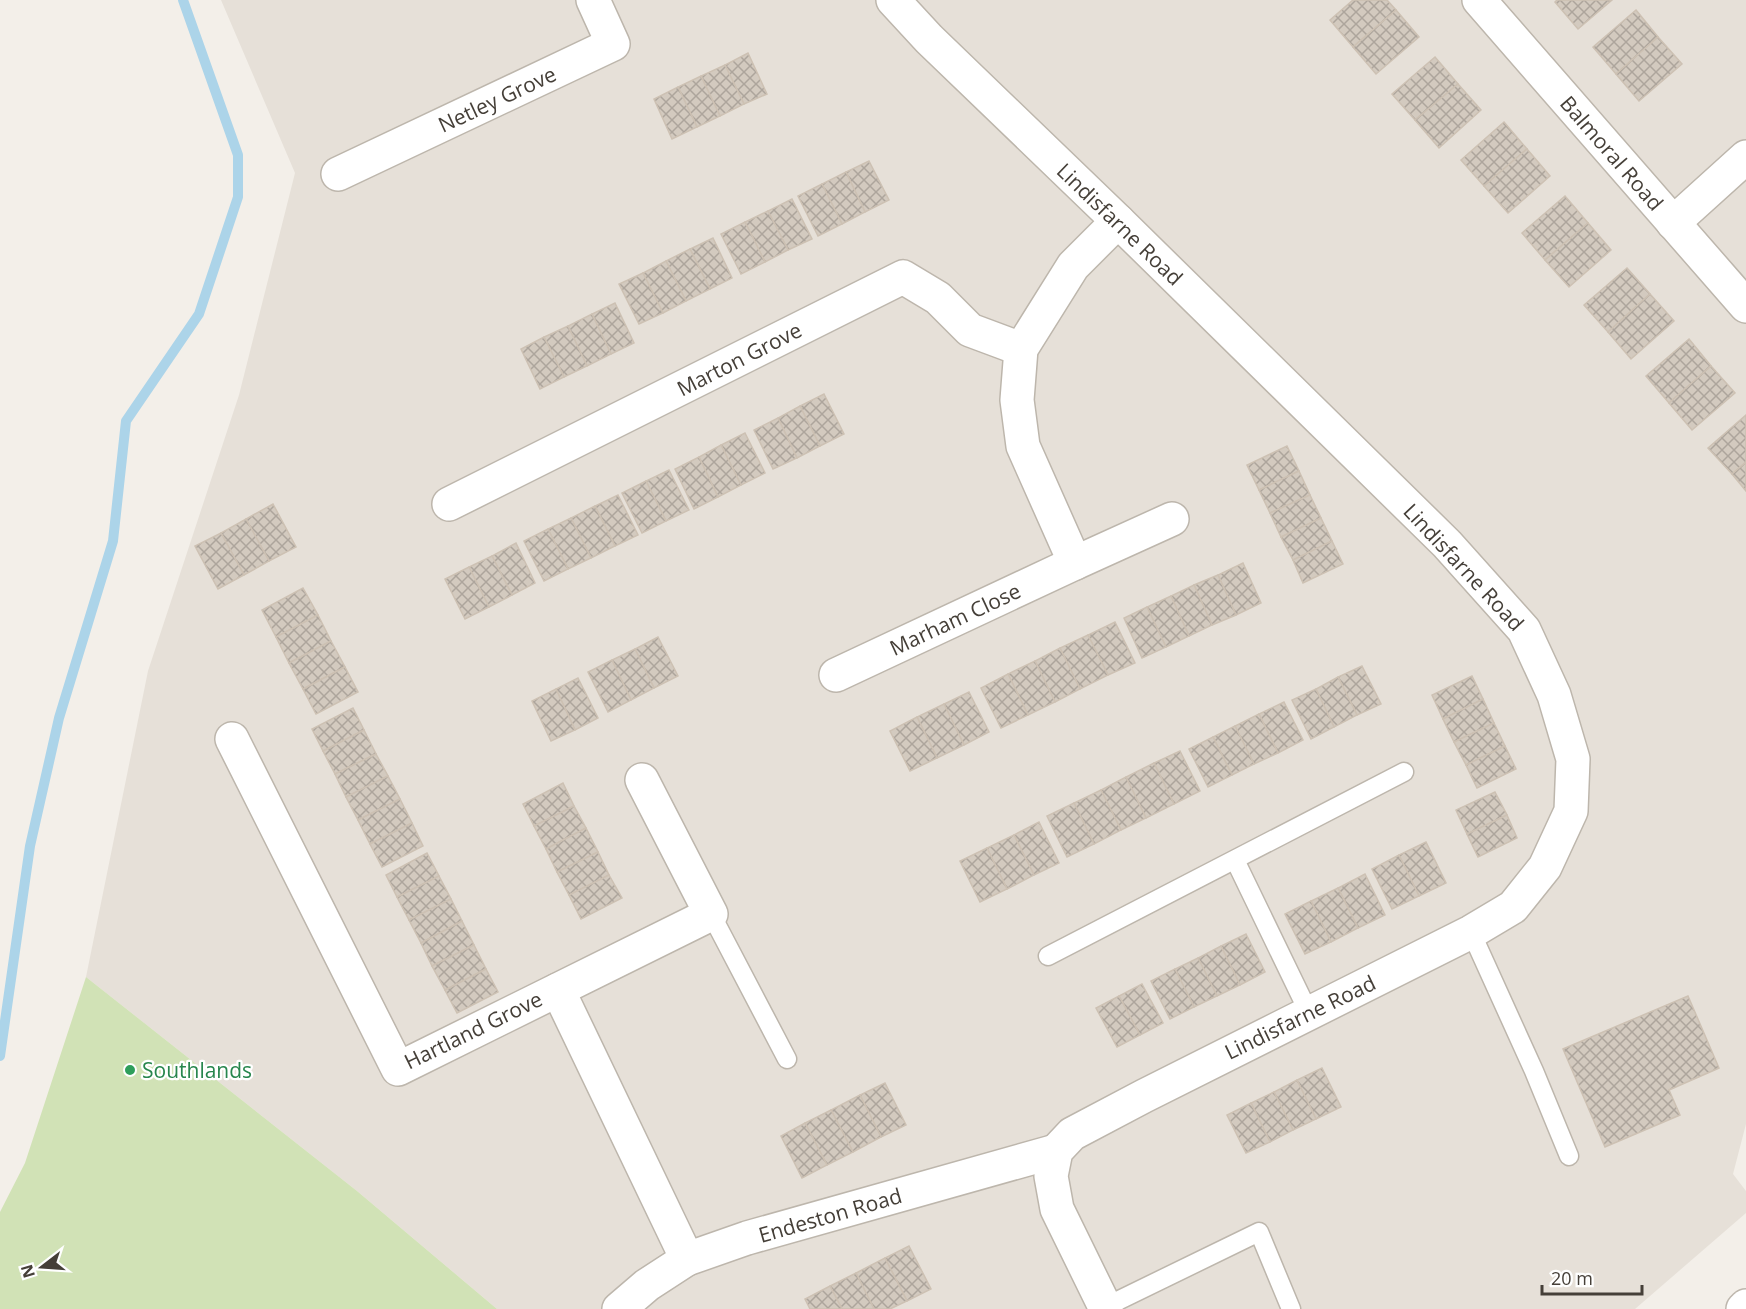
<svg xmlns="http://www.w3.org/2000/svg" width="1746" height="1309" font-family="'Open Sans',sans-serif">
  <defs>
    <pattern id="building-cross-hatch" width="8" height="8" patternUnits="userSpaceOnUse" patternTransform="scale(1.5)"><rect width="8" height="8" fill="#d3cabf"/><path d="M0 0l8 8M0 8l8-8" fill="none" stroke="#ada59c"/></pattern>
  </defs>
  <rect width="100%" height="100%" fill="#f3efe9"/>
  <path fill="#e6e0d8" d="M221,0H1746V1124L1733,1174L1746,1191V1213L1635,1309H497L357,1191L86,977L148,671L239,395L295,173Z"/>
  <path fill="#d1e2b6" d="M86,977L357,1191L497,1309H0V1212L25,1163Z"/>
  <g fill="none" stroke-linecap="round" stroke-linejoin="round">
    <path stroke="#acd4e9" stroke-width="10" d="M0,1056L30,846L59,718L113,541L126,421L199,314L238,197V155L183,0"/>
  </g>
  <g fill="url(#building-cross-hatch)" stroke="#cdc1b3" stroke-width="1.5">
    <path d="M1353,0H1387L1396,10L1353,47L1330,20Z"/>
    <path d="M1557,0H1612L1578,29L1555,2Z"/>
    <path d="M1396,10L1419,37L1376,74L1353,47Z"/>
    <path d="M1636,10L1658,37L1616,74L1593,47Z"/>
    <path d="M1658,37L1682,64L1639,101L1616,74Z"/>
    <path d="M748,53L767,94L744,104L725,65Z"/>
    <path d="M1435,57L1458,84L1415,120L1392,94Z"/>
    <path d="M725,65L744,104L720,116L701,76Z"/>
    <path d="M701,76L720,116L697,127L678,87Z"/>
    <path d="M1458,84L1481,110L1439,148L1415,120Z"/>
    <path d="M678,87L697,127L672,139L654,99Z"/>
    <path d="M1504,122L1527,149L1484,186L1461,160Z"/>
    <path d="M1527,149L1550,176L1508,213L1484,186Z"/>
    <path d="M869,161L889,200L865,212L846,172Z"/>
    <path d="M846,172L865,212L842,224L822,184Z"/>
    <path d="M822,184L842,224L818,236L798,196Z"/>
    <path d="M1565,196L1588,223L1545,260L1522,233Z"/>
    <path d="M792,199L812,239L788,250L768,211Z"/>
    <path d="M768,211L788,250L765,262L745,222Z"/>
    <path d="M745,222L765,262L741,274L721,234Z"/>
    <path d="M1588,223L1611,250L1569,287L1545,260Z"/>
    <path d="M713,238L732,278L710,289L690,249Z"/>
    <path d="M690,249L710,289L686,301L666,261Z"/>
    <path d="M666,261L686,301L663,313L643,273Z"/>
    <path d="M1627,268L1650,294L1608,332L1584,305Z"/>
    <path d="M643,273L663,313L639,324L619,284Z"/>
    <path d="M1650,294L1674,321L1631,359L1608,332Z"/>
    <path d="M615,303L634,343L611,354L592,314Z"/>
    <path d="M592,314L611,354L587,366L568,326Z"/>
    <path d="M568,326L587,366L564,377L544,337Z"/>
    <path d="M544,337L564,377L540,389L521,349Z"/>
    <path d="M1689,339L1711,366L1669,403L1646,376Z"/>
    <path d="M1711,366L1735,393L1692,430L1669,403Z"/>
    <path d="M824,394L844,434L820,446L800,406Z"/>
    <path d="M800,406L820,446L797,458L778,418Z"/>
    <path d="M1746,415V462L1732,474L1708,448Z"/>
    <path d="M778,418L797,458L773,469L754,430Z"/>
    <path d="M745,433L765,473L741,485L721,445Z"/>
    <path d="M721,445L741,485L718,497L699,457Z"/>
    <path d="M1287,446L1299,471L1259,490L1247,465Z"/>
    <path d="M699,457L718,497L694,509L675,469Z"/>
    <path d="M1746,462V491L1732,474Z"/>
    <path d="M669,470L689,510L666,521L646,481Z"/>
    <path d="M1299,471L1310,495L1270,513L1259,490Z"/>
    <path d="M646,481L666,521L642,533L622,493Z"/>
    <path d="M618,495L638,535L615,546L595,506Z"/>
    <path d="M1310,495L1321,518L1281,537L1270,513Z"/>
    <path d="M273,504L296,547L269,561L246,519Z"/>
    <path d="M595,506L615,546L591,558L571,518Z"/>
    <path d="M571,518L591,558L568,569L548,529Z"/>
    <path d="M1321,518L1332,541L1293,560L1281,537Z"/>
    <path d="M246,519L269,561L244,575L221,533Z"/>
    <path d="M548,529L568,569L544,581L524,541Z"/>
    <path d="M221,533L244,575L218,589L195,546Z"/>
    <path d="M1332,541L1343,564L1303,583L1293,560Z"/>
    <path d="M516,543L535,583L512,595L492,556Z"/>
    <path d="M492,556L512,595L489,607L469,567Z"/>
    <path d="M1243,563L1261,603L1236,615L1218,575Z"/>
    <path d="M469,567L489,607L465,619L445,579Z"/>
    <path d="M1218,575L1236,615L1212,625L1194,585Z"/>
    <path d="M1194,585L1212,625L1189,636L1171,596Z"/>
    <path d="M303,588L318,615L276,637L262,610Z"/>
    <path d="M1171,596L1189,636L1166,647L1147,607Z"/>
    <path d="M1147,607L1166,647L1142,658L1124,618Z"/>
    <path d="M318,615L331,641L289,663L276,637Z"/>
    <path d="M1115,622L1135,663L1108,675L1088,635Z"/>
    <path d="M1088,635L1108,675L1080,689L1060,648Z"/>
    <path d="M658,637L678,676L654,688L635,649Z"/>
    <path d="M331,641L345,667L303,689L289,663Z"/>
    <path d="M1060,648L1080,689L1055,702L1035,661Z"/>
    <path d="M635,649L654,688L631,700L612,660Z"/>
    <path d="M612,660L631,700L608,712L588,672Z"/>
    <path d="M1035,661L1055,702L1028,715L1008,674Z"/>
    <path d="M1362,666L1381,704L1357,715L1338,677Z"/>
    <path d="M345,667L358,692L316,714L303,689Z"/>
    <path d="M1008,674L1028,715L1001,728L981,688Z"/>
    <path d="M1472,676L1483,699L1443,719L1432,695Z"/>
    <path d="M1338,677L1357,715L1334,727L1316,689Z"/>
    <path d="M578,678L598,718L575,730L556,689Z"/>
    <path d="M556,689L575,730L551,741L532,701Z"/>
    <path d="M1316,689L1334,727L1311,739L1292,700Z"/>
    <path d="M969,692L989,732L964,745L944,704Z"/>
    <path d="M1483,699L1494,723L1454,742L1443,719Z"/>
    <path d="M1284,702L1303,740L1278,753L1259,714Z"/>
    <path d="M944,704L964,745L937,758L917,717Z"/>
    <path d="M353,708L364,730L323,751L312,729Z"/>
    <path d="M1259,714L1278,753L1254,764L1235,726Z"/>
    <path d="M917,717L937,758L910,771L890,731Z"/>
    <path d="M1494,723L1505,746L1466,765L1454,742Z"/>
    <path d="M1235,726L1254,764L1232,775L1213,737Z"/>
    <path d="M364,730L376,754L335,774L323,751Z"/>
    <path d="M1213,737L1232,775L1208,787L1189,749Z"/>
    <path d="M1505,746L1516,769L1477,788L1466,765Z"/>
    <path d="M1180,751L1200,791L1174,804L1154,763Z"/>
    <path d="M376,754L388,776L346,797L335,774Z"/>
    <path d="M1154,763L1174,804L1146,818L1126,777Z"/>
    <path d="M388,776L400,799L358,820L346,797Z"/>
    <path d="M1126,777L1146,818L1121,830L1101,790Z"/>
    <path d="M563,783L574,806L534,826L523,804Z"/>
    <path d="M1101,790L1121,830L1094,844L1074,803Z"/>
    <path d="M1495,792L1507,815L1467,834L1456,810Z"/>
    <path d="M400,799L412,823L370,844L358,820Z"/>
    <path d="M1074,803L1094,844L1067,857L1047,816Z"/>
    <path d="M574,806L586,828L546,849L534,826Z"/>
    <path d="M1507,815L1517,838L1478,857L1467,834Z"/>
    <path d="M1039,822L1059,863L1034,875L1014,835Z"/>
    <path d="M412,823L423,846L382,867L370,844Z"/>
    <path d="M586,828L598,852L557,872L546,849Z"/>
    <path d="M1014,835L1034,875L1007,889L987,848Z"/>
    <path d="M1426,842L1446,883L1419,896L1399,855Z"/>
    <path d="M987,848L1007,889L980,902L960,861Z"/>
    <path d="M598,852L609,875L569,895L557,872Z"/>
    <path d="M427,853L439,876L397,897L386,875Z"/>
    <path d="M1399,855L1419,896L1392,909L1372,869Z"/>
    <path d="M1365,874L1385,915L1358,928L1338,888Z"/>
    <path d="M609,875L622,898L581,919L569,895Z"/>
    <path d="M439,876L451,899L409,920L397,897Z"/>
    <path d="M1338,888L1358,928L1331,942L1311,901Z"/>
    <path d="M451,899L462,921L421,943L409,920Z"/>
    <path d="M1311,901L1331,942L1305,954L1285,914Z"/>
    <path d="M462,921L474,945L432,966L421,943Z"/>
    <path d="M1246,934L1265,972L1240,985L1221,946Z"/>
    <path d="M474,945L486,969L445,990L432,966Z"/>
    <path d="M1221,946L1240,985L1217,996L1198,958Z"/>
    <path d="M1198,958L1217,996L1194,1007L1175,969Z"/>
    <path d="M486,969L498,992L457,1013L445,990Z"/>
    <path d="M1175,969L1194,1007L1170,1019L1151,981Z"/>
    <path d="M1142,984L1163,1023L1140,1035L1119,996Z"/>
    <path d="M1119,996L1140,1035L1117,1047L1096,1008Z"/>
    <path d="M1688,996L1719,1068L1669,1090L1680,1115L1605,1147L1563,1049Z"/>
    <path d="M1322,1068L1341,1107L1316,1119L1297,1080Z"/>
    <path d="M1297,1080L1316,1119L1293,1130L1274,1092Z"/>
    <path d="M885,1083L906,1125L881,1137L860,1095Z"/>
    <path d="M1274,1092L1293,1130L1270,1142L1251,1103Z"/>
    <path d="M860,1095L881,1137L853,1152L831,1110Z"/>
    <path d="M1251,1103L1270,1142L1246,1153L1227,1115Z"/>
    <path d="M831,1110L853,1152L827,1165L805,1123Z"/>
    <path d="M805,1123L827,1165L802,1178L781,1136Z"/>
    <path d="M909,1246L931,1289L907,1301L885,1258Z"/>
    <path d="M885,1258L907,1301L890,1309H874L856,1273Z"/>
    <path d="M856,1273L874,1309H842L830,1286Z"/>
    <path d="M830,1286L842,1309H810L805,1299Z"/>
  </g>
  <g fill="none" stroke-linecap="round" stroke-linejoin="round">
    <g stroke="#bdb6ac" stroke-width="21">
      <g id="service">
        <path d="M1235,860L1309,1013"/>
        <path d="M711,914L787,1059"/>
        <path d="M1471,932L1534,1071L1569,1156"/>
        <path d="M1048,956L1404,772"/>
        <path d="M1105,1307L1259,1232L1291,1309"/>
      </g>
    </g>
    <g stroke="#bdb6ac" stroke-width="36">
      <g id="minor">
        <path d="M893,0L929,39L1118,221L1447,544L1524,630L1554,695L1573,759L1571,811L1545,867L1513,907L1471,932L1144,1096L1072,1134L1056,1151L1051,1176L1057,1209L1106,1309"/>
        <path d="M1479,0L1746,306"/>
        <path d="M338,174L613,44L593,0"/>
        <path d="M1673,223L1746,157"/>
        <path d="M449,504L903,277L938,298L970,330L1021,349"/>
        <path d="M1075,563L1172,519"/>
        <path d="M836,675L1075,563L1023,446L1017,400L1021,349L1073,266L1118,221"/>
        <path d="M232,739L398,1069L711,914L642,780"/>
        <path d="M558,990L687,1259"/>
        <path d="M619,1309L647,1285L687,1259L747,1238L1056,1151"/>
      </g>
    </g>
    <g stroke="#bdb6ac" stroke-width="36">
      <path id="tertiary" d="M1743,1309L1746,1306"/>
    </g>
    <use href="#service" stroke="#fff" stroke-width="18"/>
    <use href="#minor" stroke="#fff" stroke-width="33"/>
    <use href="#tertiary" stroke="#fff" stroke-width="33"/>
  </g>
  <circle fill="#2e9e5b" stroke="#fff" stroke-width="2" cx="130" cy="1070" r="6"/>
  <g text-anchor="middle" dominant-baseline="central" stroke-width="4.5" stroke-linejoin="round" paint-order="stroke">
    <g font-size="21" fill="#453f38" stroke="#fff">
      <text transform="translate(497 99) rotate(-25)">Netley Grove</text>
      <text transform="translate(1612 153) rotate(49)">Balmoral Road</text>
      <text transform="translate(1120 224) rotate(44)">Lindisfarne Road</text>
      <text transform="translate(739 359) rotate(-27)">Marton Grove</text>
      <text transform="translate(1464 567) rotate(47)">Lindisfarne Road</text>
      <text transform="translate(955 619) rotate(-25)">Marham Close</text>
      <text transform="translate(1300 1017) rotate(-26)">Lindisfarne Road</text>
      <text transform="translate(473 1030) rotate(-26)">Hartland Grove</text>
      <text transform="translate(830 1215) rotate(-16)">Endeston Road</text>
    </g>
    <g font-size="21" fill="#27864d" stroke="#fff" text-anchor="start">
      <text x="142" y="1070">Southlands</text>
    </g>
  </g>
  <g transform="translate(42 1267) rotate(253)" stroke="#ffffff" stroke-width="4.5" paint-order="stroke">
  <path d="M0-4.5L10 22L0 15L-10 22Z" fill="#453f38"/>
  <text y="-9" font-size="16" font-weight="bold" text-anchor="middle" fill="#453f38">N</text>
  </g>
  <path d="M1542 1285v9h100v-9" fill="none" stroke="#453f38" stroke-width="3"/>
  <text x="1551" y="1285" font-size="18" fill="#453f38" stroke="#ffffff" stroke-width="4.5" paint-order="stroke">20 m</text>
</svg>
